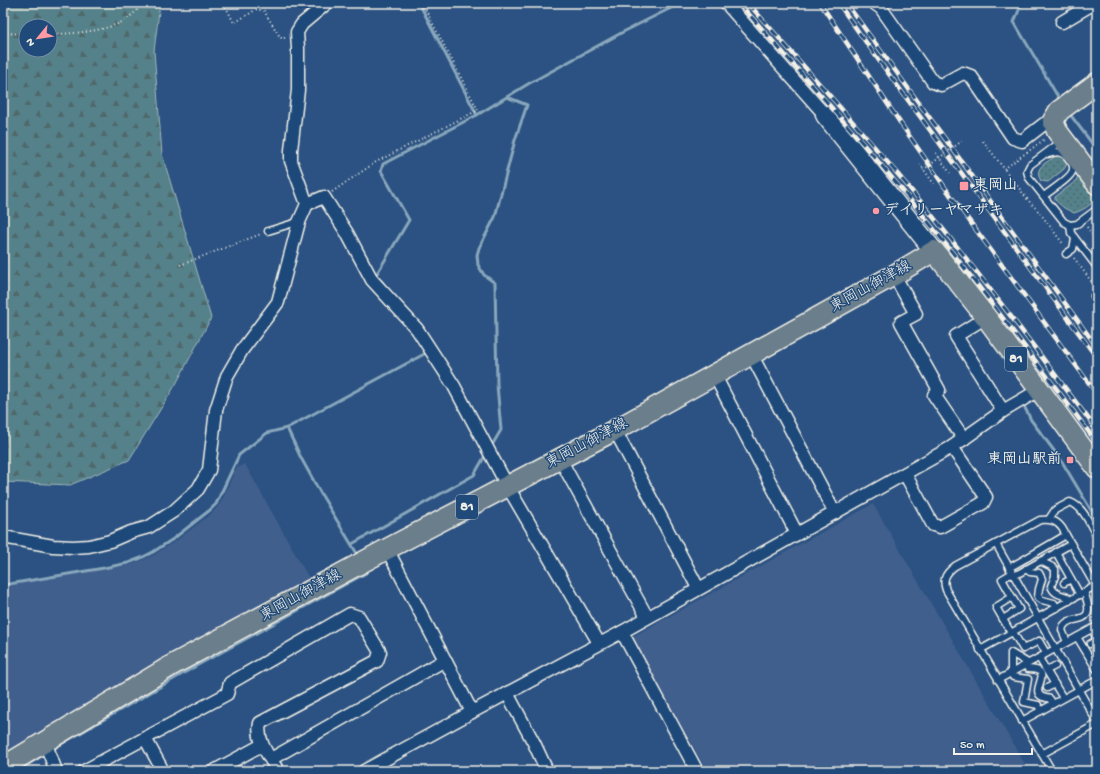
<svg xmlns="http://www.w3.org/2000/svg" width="1100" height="774" font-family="'Gochi Hand','Klee One',sans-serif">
  <defs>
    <pattern id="grass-dots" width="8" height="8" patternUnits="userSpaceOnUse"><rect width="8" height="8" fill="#54818a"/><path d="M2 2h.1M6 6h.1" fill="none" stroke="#4f676b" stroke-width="1.8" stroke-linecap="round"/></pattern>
    <pattern id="forest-firs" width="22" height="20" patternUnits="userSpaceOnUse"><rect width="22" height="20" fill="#54818a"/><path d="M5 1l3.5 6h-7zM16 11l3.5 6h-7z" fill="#4f676b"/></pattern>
  </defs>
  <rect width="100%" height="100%" fill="#2b5282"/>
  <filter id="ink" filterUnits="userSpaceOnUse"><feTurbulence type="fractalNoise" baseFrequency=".025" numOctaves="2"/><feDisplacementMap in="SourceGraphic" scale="8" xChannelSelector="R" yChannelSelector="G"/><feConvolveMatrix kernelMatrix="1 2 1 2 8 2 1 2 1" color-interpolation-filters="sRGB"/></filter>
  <g filter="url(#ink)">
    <g fill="#3f5f8d">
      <path d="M245,464L311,582L3,759V586L130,565L152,556L177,540L212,513L218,506L223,498L236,468Z"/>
      <path d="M873,504L1029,771H707L632,637Z"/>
    </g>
    <g fill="url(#grass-dots)" stroke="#a4b9b9">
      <path d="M1056,156C1062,157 1068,159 1066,166L1064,169L1048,182L1041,181C1033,167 1046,163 1056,156Z"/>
      <path d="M1080,174L1097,193C1094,204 1084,210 1074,213L1064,208L1055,200V197L1076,181Z"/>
    </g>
    <path fill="url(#forest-firs)" stroke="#a4b9b9" fill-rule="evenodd" d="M3,3H160L154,51L162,154L211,318L176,384L129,460L70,485L3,482ZM26,26H50V50H26Z"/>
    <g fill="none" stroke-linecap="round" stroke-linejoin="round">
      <g stroke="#89a7bc" stroke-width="3">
        <path d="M419,3L477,115"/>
        <path d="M1022,3L1014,22L1061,102"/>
        <path d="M1069,113L1097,150"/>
        <path d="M383,283L376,275L409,220L381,171L383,164L477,115L528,84L623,32L681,3"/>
        <path d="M1022,402L1031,420L1061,460L1097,520"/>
        <path d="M287,428L301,458L321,494L359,557"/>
        <path d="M491,447L501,430L497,385L495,283L484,275L478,265L477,255L479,248L495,217L515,140L527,105L507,97"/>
        <path d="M352,544L474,475L486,454"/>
        <path d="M3,585L104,568L128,563L141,558L153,552L173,539L210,510L216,504L239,455L267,433L287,428L428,352"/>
        <path d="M51,750L196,666L366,573L365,572"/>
        <path d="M17,771L47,753"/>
      </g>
      <g stroke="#f4f1e8" stroke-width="9">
        <g id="lane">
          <path d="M1062,141L1030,165L1027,171L1029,178L1064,222L1070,225L1077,224L1097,209"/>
          <path d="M1044,196C1051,190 1073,177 1073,169C1074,164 1070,161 1068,158C1062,150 1055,152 1048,154"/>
          <path d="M1070,225L1071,233L1097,267"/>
          <path d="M268,231L294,223L299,222"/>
          <path d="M1066,254L1073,249L1075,239"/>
          <path d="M1094,296L1097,293"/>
          <path d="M1049,519L1055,510L1070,502C1084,507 1090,525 1097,537"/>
          <path d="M996,544L1097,722"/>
          <path d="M1056,552L1080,595"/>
          <path d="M1041,561C1046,565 1051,565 1055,569V576L1051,586C1054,594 1059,594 1067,597L1069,601"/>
          <path d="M1009,568L1066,535"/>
          <path d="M1026,569L1030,572L1039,573L1042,579L1039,589L1038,597L1042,600L1054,603L1057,608"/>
          <path d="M1014,576L1071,544"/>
          <path d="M1064,583L1071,579"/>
          <path d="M1003,619L1019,609L1012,597"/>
          <path d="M1092,629L1097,639"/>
          <path d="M1013,632L1023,649L1039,641L1046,653"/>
          <path d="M1011,633L996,607L1012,597L1002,579L1012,573"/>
          <path d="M1077,637L1097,670"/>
          <path d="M1067,642L1062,630C1066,610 1100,632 1084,592"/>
          <path d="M1090,644L1097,640"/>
          <path d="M980,650L1095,586"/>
          <path d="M1039,658L1063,698"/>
          <path d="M1028,663L1011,653V673L1013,677L1028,679L1024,702L1038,705L1041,711"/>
          <path d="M1025,665L1028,669C1056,669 1030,689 1041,696C1043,698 1048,698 1050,699L1053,704"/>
          <path d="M1047,670L1055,666"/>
          <path d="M998,680L1097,626"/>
          <path d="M1047,688L1055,684"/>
          <path d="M1022,721L1097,680"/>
          <path d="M1042,754L1097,724"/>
          <path d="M1052,771L946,590C942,579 946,573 955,566L1040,520C1050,519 1056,520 1062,528L1097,589"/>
        </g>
      </g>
      <g stroke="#f4f1e8" stroke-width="15">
        <g id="street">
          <path d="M726,3L825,115"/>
          <path d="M874,3L881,8L933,82L941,85L963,73L971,76L1013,138L1022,141L1044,124L1053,121"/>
          <path d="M1062,22L1094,3"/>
          <path d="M307,204L324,197L347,233L372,280L417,329L454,386L508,487L599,643"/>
          <path d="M894,275L916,314L901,322L939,390L934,395L964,439"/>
          <path d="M986,317L956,336L1003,411"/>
          <path d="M751,354L835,513"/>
          <path d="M714,374L797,534"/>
          <path d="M615,430L698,588"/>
          <path d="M560,459L647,617"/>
          <path d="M905,474L933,525L940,527L983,503L986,497L952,447"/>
          <path d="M3,537L53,546L73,547L89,546L110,541L131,532L149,527L174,511L198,489L209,470L216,410L227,376L242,350L278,302L299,222L307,204L291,161V150L298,90V48L297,32L302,24L327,3"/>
          <path d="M387,549L445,660"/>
          <path d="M622,632L697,771"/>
          <path d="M507,693L534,743L547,771"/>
          <path d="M145,738L163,771"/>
          <path d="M45,742L56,771"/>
          <path d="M271,759L445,660L472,712"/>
          <path d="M84,771L227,694L230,683L350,614L359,617L380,652L377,661L260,723C256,741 269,756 278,771"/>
          <path d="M214,771L262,745"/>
          <path d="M364,771L472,712L622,632L952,447L1003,411L1039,390"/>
        </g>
      </g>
      <g stroke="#f4f1e8" stroke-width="21">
        <path id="secondary" d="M825,115L934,251"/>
      </g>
      <g stroke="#f4f1e8" stroke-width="23">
        <g id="primary">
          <path d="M1097,83L1059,111L1053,121L1057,131L1097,184"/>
          <path d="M3,767L174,664L387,549L615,430L894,275L934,251L986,317L1097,468"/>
        </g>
      </g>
      <g stroke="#f4f1e8" stroke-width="2" stroke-dasharray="1 3" stroke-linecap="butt">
        <path d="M224,3L234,23L257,9L264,11L280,37L283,39L287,36"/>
        <path d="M3,33L26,34"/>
        <path d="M50,34C69,34 96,32 115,25C126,21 136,12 144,3"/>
        <path d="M983,141L1028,200L1040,213L1064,245"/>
        <path d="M936,153L950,173"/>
        <path d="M920,164L934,184"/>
        <path d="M1004,169L1045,139"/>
        <path d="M923,170L962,141"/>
        <path d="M332,192L376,162L478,110L422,3"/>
        <path d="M1087,227L1097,242"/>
        <path d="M1074,258L1094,285"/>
        <path d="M180,265L261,234"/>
      </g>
      <use href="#lane" stroke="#1f4a7a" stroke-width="6"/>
      <use href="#street" stroke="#1f4a7a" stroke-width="12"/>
      <use href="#secondary" stroke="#1f4a7a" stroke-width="18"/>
      <use href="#primary" stroke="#6b7e8b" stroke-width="20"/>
      <g stroke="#f4f1e8" stroke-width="4.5">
        <g id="rail">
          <path d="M739,3C799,71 860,138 917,208C979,285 1038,364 1097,443"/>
          <path d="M748,3C806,69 865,134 921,202C982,276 1039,354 1097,430"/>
          <path d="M820,3L899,121L951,196L1097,394"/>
          <path d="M838,3L880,62L1097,358"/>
          <path d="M846,3L1097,347"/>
        </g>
      </g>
      <use href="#rail" stroke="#1f4a7a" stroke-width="3" stroke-dasharray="9" stroke-linecap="butt"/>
    </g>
  </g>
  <g fill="#ff9aa2" stroke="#1f4a7a" stroke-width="1.5">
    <rect x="959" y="181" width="10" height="10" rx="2"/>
    <circle cx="876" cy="211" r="4"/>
    <rect x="1066" y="456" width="8" height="8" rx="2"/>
  </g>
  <g text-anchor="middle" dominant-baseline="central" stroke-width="3" stroke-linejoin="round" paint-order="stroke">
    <g fill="#1f4a7a" stroke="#b4bfc7" stroke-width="1">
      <rect x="1005" y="347" width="22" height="24" rx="3"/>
      <rect x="456" y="495" width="22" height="24" rx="3"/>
    </g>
    <g font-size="14" font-weight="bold" fill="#f4f1e8">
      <text x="1016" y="359">81</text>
      <text x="467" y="507">81</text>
    </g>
    <g font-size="15" font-weight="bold" fill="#f4f1e8" stroke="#1f4a7a" text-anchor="start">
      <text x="973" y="186">東岡山</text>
      <text x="884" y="211">デイリーヤマザキ</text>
      <text x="1062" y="460" text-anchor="end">東岡山駅前</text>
    </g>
    <g font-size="15" fill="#f4f1e8" stroke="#1f4a7a">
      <text transform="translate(871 287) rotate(-29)">東岡山御津線</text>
      <text transform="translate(587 444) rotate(-28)">東岡山御津線</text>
      <text transform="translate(301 596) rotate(-29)">東岡山御津線</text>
    </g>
  </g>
  <rect width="1100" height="774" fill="none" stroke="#1f4a7a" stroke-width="16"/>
  <rect x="8" y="8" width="1084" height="758" fill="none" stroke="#f4f1e8" stroke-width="1.5" filter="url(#ink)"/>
  <g transform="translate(38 38) rotate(240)"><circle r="19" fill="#1f4a7a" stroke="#748da6"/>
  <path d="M0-3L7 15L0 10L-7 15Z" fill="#ff9aa2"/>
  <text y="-6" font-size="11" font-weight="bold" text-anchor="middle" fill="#f4f1e8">N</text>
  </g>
  <path d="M954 748v6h78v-6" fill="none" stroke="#f4f1e8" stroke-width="2"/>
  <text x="960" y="748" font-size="12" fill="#f4f1e8" stroke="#1f4a7a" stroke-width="3" paint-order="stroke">50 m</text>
</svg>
